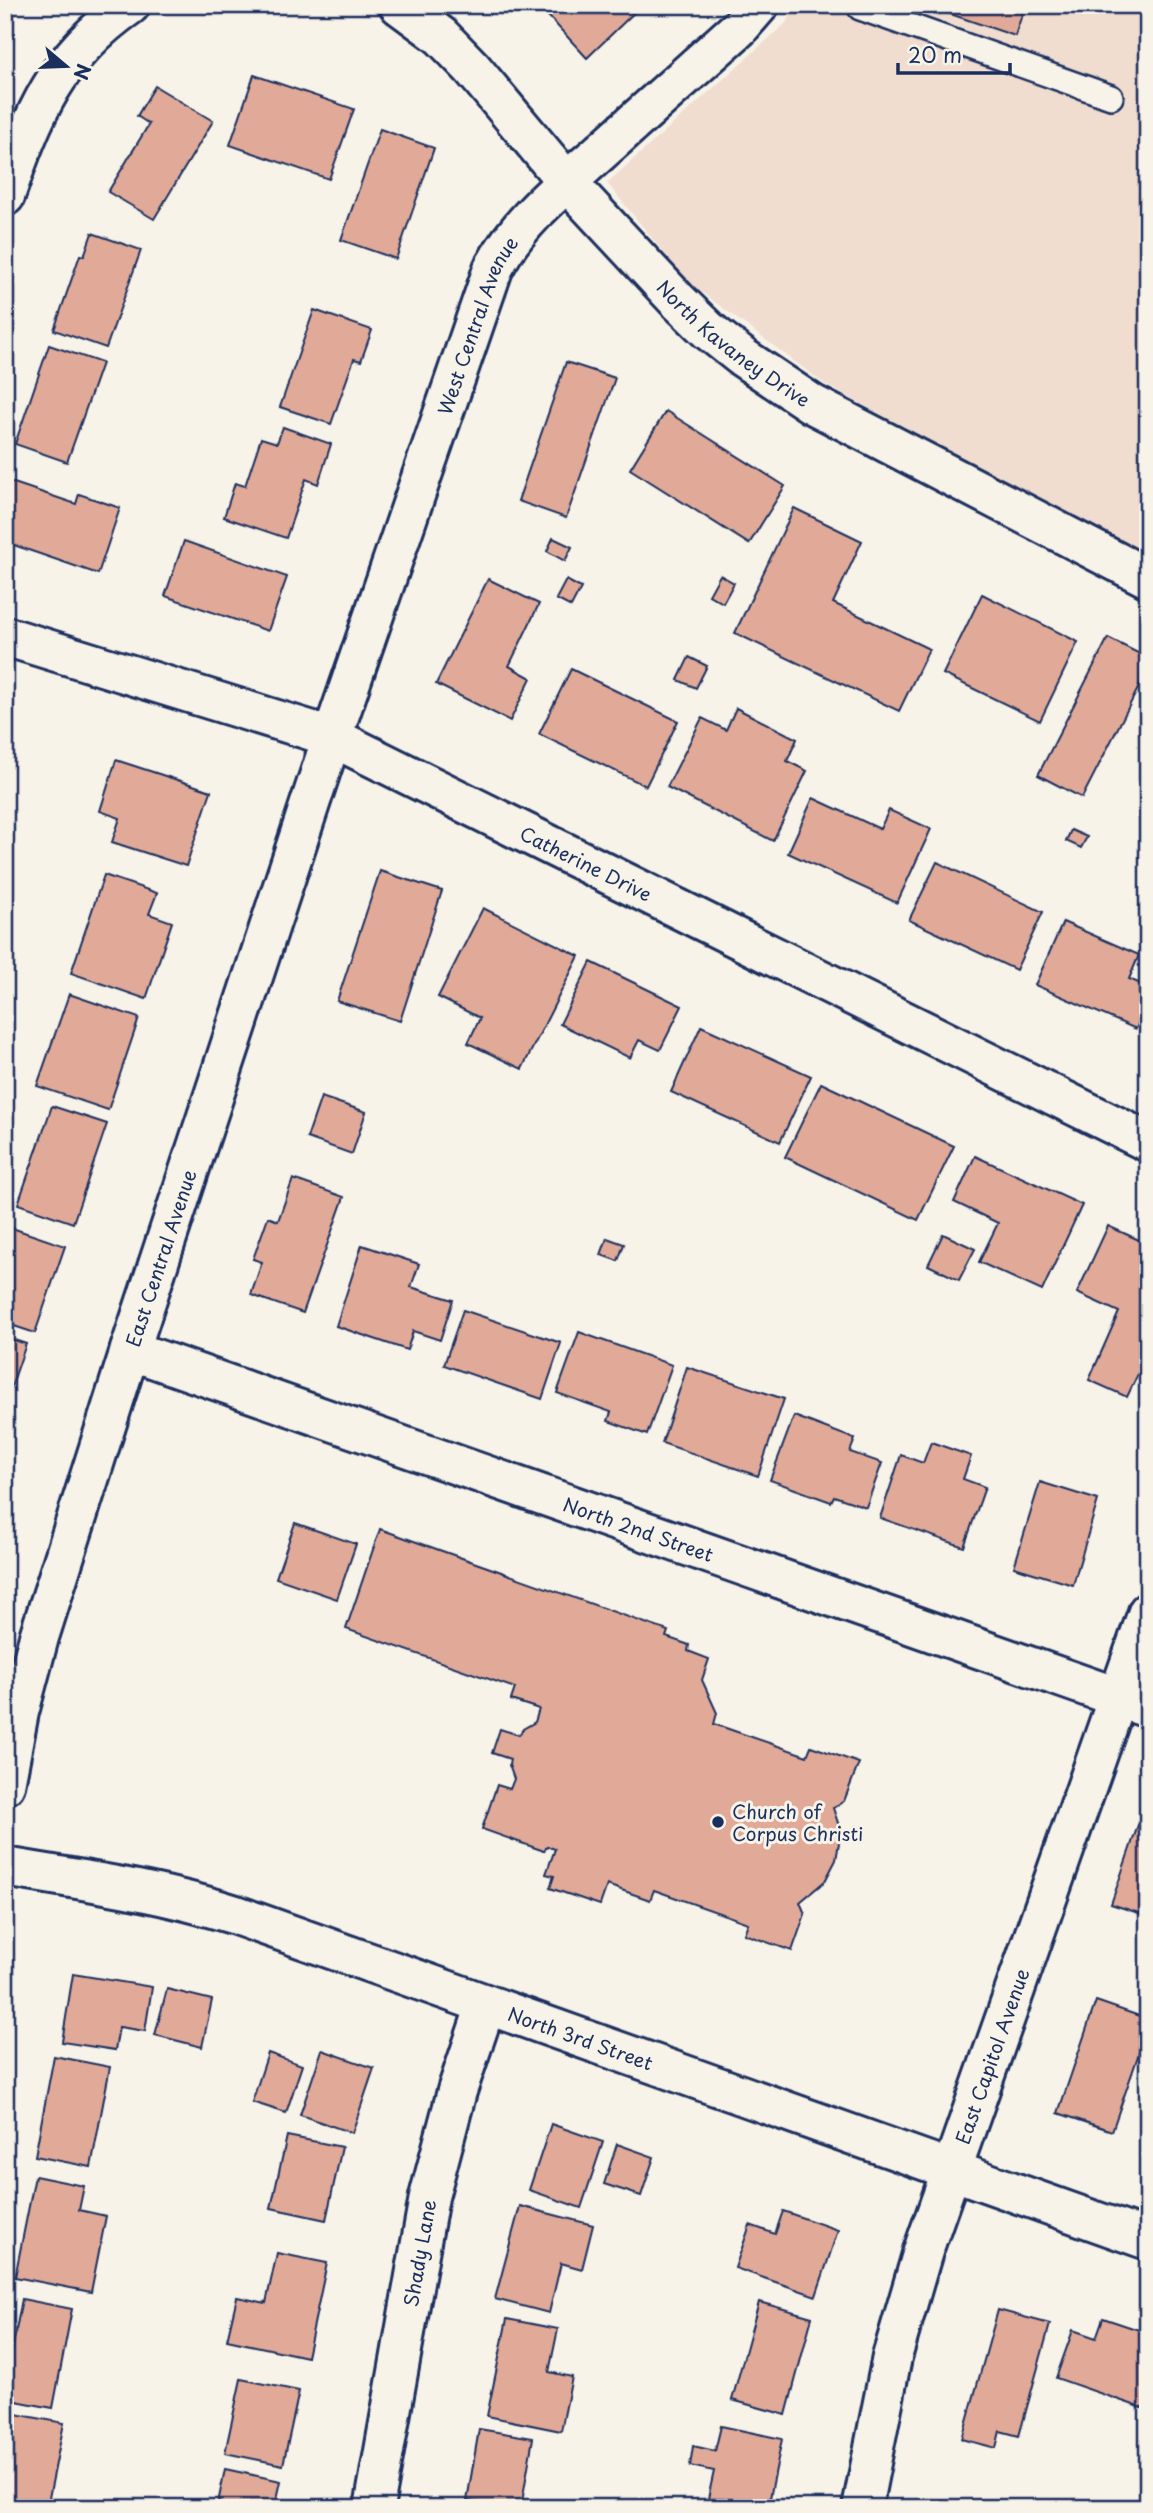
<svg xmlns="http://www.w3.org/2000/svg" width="1153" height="2513" font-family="'Playpen Sans',sans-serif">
  <rect width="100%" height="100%" fill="#f7f3e8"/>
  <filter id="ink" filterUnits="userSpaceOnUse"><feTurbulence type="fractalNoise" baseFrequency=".0143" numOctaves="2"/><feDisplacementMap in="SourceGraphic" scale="14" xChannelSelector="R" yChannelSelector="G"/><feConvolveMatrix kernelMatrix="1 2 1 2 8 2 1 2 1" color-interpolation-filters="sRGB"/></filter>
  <g filter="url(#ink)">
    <path fill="#f0ddd0" d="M795,5H1148V556L826,385L688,282L607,183L786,23Z"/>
    <g fill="#e1aa98" stroke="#1b2f5e" stroke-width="2">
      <path d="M538,5H642L587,58Z"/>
      <path d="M924,5H1025L1015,36Z"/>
      <path d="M254,75L354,109L329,179L230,145Z"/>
      <path d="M155,86L213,121L154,219L108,192L149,124L137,116Z"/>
      <path d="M380,129L434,148L396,259L341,240Z"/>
      <path d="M92,233L141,250L106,348L54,330L80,255L84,256Z"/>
      <path d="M314,310L372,330L361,361L354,359L331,424L280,407Z"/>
      <path d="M49,345L102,363L67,462L15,444Z"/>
      <path d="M566,362L615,378L566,518L518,501Z"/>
      <path d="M666,411L785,486L749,544L630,469Z"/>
      <path d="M283,427L331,444L318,484L306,479L286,538L224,517L235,483L245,486L261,438L277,443Z"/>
      <path d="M5,480L76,504L79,494L120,508L98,574L5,542Z"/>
      <path d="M794,508L862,541L833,603L929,649L899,711L735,633Z"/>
      <path d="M553,538L572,547L565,561L547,551Z"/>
      <path d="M184,541L287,577L268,631L165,596Z"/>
      <path d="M720,575L734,583L723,603L709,595Z"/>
      <path d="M488,579L539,604L509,666L531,678L510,721L436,684Z"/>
      <path d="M566,580L581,588L571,607L556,599Z"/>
      <path d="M982,594L1078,642L1040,721L943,674Z"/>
      <path d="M1108,638L1148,658V669L1082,798L1038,775Z"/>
      <path d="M689,657L707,666L696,688L678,680Z"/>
      <path d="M571,669L678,721L646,786L539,734Z"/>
      <path d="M736,708L797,739L787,761L807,771L773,841L667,787L702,718L726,730Z"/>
      <path d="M116,760L211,791L186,866L112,842L120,818L100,811Z"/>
      <path d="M813,798L880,829L889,810L931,829L897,903L788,853Z"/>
      <path d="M1071,830L1087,837L1081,848L1066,841Z"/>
      <path d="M937,862L1043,912L1016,970L909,920Z"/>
      <path d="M380,871L442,891L400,1021L337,1001Z"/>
      <path d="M104,875L157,893L149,914L172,922L146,999L71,973Z"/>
      <path d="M483,908L579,956L522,1069L468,1043L480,1018L438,997Z"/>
      <path d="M1063,922L1139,955L1129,979L1148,987V1003L1136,1029L1035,985Z"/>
      <path d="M591,962L682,1006L660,1050L639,1040L630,1058L560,1024Z"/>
      <path d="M69,994L139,1018L108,1110L37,1086Z"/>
      <path d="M701,1026L811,1076L780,1142L671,1092Z"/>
      <path d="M821,1083L954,1146L918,1220L785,1157Z"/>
      <path d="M321,1097L366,1112L352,1154L307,1138Z"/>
      <path d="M52,1106L107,1124L73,1223L18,1204Z"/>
      <path d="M975,1156L1082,1205L1042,1291L979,1262L998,1223L954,1202Z"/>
      <path d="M293,1179L344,1197L303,1313L251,1295L262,1262L253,1259L268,1217L278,1221Z"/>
      <path d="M1108,1226L1148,1244V1353L1127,1397L1089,1380L1119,1312L1077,1293Z"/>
      <path d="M9,1227L65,1246L35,1333L5,1323V1238Z"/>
      <path d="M943,1234L975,1249L959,1280L928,1265Z"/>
      <path d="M607,1238L624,1244L618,1261L601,1255Z"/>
      <path d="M362,1245L419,1264L411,1287L453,1300L440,1340L413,1331L407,1350L336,1326Z"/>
      <path d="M463,1310L561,1343L542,1399L444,1365Z"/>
      <path d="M579,1332L672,1365L647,1435L608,1421L611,1412L557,1393Z"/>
      <path d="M5,1337L26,1344L5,1405Z"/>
      <path d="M687,1367L784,1399L758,1476L662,1443Z"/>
      <path d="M794,1416L855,1439L850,1452L882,1463L866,1507L834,1496L831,1502L770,1480Z"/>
      <path d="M931,1442L971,1456L963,1479L985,1487L964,1547L880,1518L901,1455L923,1463Z"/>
      <path d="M1040,1482L1098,1500L1073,1585L1014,1567Z"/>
      <path d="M295,1523L356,1544L337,1599L276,1578Z"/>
      <path d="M380,1529L668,1631L666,1637L689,1645L688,1651L709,1659L702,1680L717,1713L714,1724L807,1756L811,1746L859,1763L844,1801L833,1808L839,1826L840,1837L836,1860L825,1881L800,1902L805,1914L792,1951L744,1934L748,1923L654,1890L650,1900L607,1885L600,1905L550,1888L554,1876L546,1874L555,1849L547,1846L544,1851L482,1829L497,1785L510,1789L514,1779L509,1765L510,1759L492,1753L500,1729L519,1735L523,1729L535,1722L539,1709L511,1700L515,1688L346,1629Z"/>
      <path d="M1138,1825L1148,1829V1916L1111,1904Z"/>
      <path d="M73,1974L152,1987L145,2031L119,2027L115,2050L62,2042Z"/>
      <path d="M167,1989L212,2000L202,2047L155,2035Z"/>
      <path d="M1096,2001L1148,2019V2027L1112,2131L1058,2113Z"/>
      <path d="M322,2050L374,2068L352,2133L300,2115Z"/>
      <path d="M268,2053L302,2065L286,2113L252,2102Z"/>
      <path d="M54,2056L110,2067L91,2167L35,2156Z"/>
      <path d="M551,2124L603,2142L581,2208L529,2190Z"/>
      <path d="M287,2136L342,2147L326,2220L271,2208Z"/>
      <path d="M617,2144L654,2157L641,2196L604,2184Z"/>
      <path d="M35,2176L84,2186L79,2210L106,2216L91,2292L15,2277Z"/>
      <path d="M520,2206L593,2225L582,2269L561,2263L549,2313L495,2299Z"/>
      <path d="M783,2211L838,2230L816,2296L735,2268L750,2225L775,2234Z"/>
      <path d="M277,2253L327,2263L307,2357L227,2340L237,2297L266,2303Z"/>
      <path d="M22,2299L72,2309L53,2408L5,2399V2387Z"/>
      <path d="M759,2302L812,2317L786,2415L732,2400Z"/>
      <path d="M998,2310L1050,2324L1019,2436L1000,2431L996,2448L962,2439Z"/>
      <path d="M1103,2318L1148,2333V2410L1056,2378L1073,2330L1096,2338Z"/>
      <path d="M507,2319L558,2329L549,2372L572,2377L561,2431L487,2416Z"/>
      <path d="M241,2379L299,2391L283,2465L225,2453Z"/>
      <path d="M5,2412L64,2423L47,2508H5Z"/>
      <path d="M721,2426L782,2439L768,2508H706L714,2471L690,2466L693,2446L715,2451Z"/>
      <path d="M479,2429L533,2438L521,2508L467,2501Z"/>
      <path d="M225,2469L281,2481L275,2508H217Z"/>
      <path d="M528,2500L572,2508H527Z"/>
    </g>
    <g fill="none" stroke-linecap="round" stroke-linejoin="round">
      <g stroke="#1b2f5e" stroke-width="28">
        <path id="lane" d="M862,5L860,8L1111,97"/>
      </g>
      <g stroke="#1b2f5e" stroke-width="44">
        <g id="street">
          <path id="s1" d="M399,5L441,36L472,68L567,182L677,300L708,330L742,357L812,404L1148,578"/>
          <path d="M5,196C33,114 56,56 130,5"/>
          <path id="s2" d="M5,636L332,737L1148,1142"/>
          <path id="s3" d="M130,1350L1148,1708"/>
          <path id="s4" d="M5,1785L19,1712L39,1637L130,1350L332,737L493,269C519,219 565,184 606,147C651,107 695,67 739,28L759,5"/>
          <path id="s5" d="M5,1867C83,1880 160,1891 236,1915L1148,2240"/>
          <path id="s6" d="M374,2508L429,2197L457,2091L486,2005"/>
        </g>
      </g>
      <g stroke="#1b2f5e" stroke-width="44">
        <g id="secondary">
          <path id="s7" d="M862,2508L892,2357L923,2251L1148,1612"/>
        </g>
      </g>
      <use href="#lane" stroke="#f7f3e8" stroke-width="23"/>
      <use href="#street" stroke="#f7f3e8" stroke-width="38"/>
      <use href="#secondary" stroke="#f7f3e8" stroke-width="38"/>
    </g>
  </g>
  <circle fill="#1b2f5e" stroke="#f7f3e8" stroke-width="2.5" cx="718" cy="1822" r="7"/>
  <g text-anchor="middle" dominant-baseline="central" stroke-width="6" stroke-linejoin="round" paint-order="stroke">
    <g font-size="19" fill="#1b2f5e" stroke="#f7f3e8">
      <text stroke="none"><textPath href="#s4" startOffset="1535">West Central Avenue</textPath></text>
      <text stroke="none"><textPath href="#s1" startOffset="478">North Kavaney Drive</textPath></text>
      <text stroke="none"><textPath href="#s2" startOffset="626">Catherine Drive</textPath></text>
      <text stroke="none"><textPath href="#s4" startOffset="550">East Central Avenue</textPath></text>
      <text stroke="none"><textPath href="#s3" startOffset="539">North 2nd Street</textPath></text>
      <text stroke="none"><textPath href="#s5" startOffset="602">North 3rd Street</textPath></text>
      <text stroke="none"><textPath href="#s7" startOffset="471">East Capitol Avenue</textPath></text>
      <text stroke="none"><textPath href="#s6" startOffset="259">Shady Lane</textPath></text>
    </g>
    <g font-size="19" fill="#1b2f5e" stroke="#f7f3e8" text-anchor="start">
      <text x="732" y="1811">Church of<tspan x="732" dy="22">Corpus Christi</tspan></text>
    </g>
  </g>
  <rect width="1153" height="2513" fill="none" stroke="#f7f3e8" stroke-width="28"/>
  <rect x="14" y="14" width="1125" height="2485" fill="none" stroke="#1b2f5e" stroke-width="2.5" filter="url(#ink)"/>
  <g transform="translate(66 66) rotate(109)" stroke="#f7f3e8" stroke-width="5" paint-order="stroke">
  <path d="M0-5L12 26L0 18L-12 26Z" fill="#1b2f5e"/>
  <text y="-10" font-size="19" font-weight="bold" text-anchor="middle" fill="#1b2f5e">N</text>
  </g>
  <path d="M898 63v10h112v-10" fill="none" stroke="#1b2f5e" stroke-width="3.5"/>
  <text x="908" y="63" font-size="21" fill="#1b2f5e" stroke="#f7f3e8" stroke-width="5" paint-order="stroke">20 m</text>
</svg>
